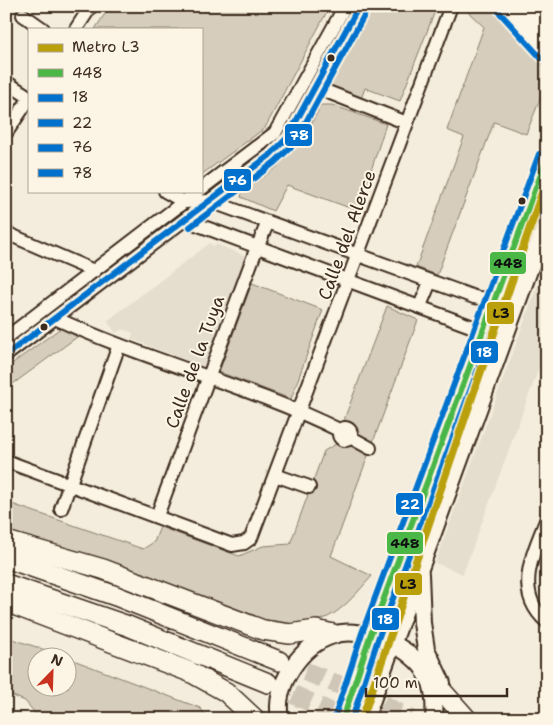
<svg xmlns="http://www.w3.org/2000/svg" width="553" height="725" font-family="'Shantell Sans',sans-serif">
  <rect width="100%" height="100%" fill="#f4eddd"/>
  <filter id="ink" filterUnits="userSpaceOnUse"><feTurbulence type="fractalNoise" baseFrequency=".02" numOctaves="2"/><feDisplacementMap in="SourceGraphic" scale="10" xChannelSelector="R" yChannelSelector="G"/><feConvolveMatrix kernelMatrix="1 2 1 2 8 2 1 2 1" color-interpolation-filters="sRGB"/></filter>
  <g filter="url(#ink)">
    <g fill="#e5ddce">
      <path d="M210,243L213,246L216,244L245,256L204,367L131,339L133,333L122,329L116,333L107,321Z"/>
      <path d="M547,260V346L463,574L435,563Z"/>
    </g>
    <g fill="#d6cdbd" stroke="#887c6e">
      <path d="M110,6H330L265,128L201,175V29H95Z"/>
      <path d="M368,6H437L400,101L365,88L361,99L330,85Z"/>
      <path d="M466,6H493L546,68L547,82L526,134L494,122L437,275L416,267L464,137L447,130L484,27L465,9Z"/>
      <path d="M321,105H332L386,124L358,211L287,185L273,211L241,197L242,193L277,167L302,142Z"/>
      <path d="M252,283L323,310L291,399L219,372Z"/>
      <path d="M387,306L418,320L331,556L372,576C342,610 332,623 284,628L6,534V502L143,549L154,542L160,527L239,556L263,546L290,544L324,451L343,440L345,417Z"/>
      <path d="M62,327L77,337L6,389V368Z"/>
      <path d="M6,637L67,657L38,658V688H68V658L200,708L209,719H40L25,701L6,693Z"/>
    </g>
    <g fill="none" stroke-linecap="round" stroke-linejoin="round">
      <g stroke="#cfc6b7" stroke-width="19" stroke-dasharray="19 9" stroke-linecap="butt">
        <path d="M279,661L372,698L410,719"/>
        <path d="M268,683L346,719"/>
      </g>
      <g stroke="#3b2a1e" stroke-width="16">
        <g id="minor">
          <path d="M23,15L43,29"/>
          <path d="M76,29L91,6"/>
          <path d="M6,82L29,97"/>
          <path d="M315,87L407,123"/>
          <path d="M6,133L29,99"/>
          <path d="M201,189L275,133L345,6"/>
          <path d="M165,191L184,202"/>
          <path d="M184,202L210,201L474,297L485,299L498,295"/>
          <path d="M185,220L484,331L510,325"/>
          <path d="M6,233L94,271"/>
          <path d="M420,306L430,282"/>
          <path d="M55,318C147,361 248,385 339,430"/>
          <path d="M6,338L198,191"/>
          <path d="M6,355L270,155L287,138L359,6"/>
          <circle cx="345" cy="434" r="6"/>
          <path d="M350,437L370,448"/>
          <path d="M6,461L232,545L244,543L251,538L451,6"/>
          <path d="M275,475L309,487"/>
          <path d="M61,509L119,345"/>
          <path d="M157,516L254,255L268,222"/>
          <path d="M547,518C534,552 512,592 547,622"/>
        </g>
      </g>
      <g stroke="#3b2a1e" stroke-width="20">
        <g id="major">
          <path d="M505,6L547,52"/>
          <path d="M523,6L547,33"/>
          <path d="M420,574L422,623L426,649L442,683"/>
          <path d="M280,719C273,685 301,645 333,635C362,625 413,647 427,674C434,686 435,705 434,719"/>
          <path d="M343,719L370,636L547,157"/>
          <path d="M365,719L547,221"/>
        </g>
      </g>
      <g stroke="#3b2a1e" stroke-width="22">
        <g id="highway">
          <path d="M6,541L103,569L263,630L290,634L316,630L333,634"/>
          <path d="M6,558L116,596L279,661"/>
          <path d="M6,584L128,626L268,683"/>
          <path d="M6,602L190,672L226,692L255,719"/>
          <path d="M427,674L467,719"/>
        </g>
      </g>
      <use href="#minor" stroke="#fcf5e5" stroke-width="12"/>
      <use href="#major" stroke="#fcf5e5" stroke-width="16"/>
      <use href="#highway" stroke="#fcf5e5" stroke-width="19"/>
      <g stroke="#fcf5e5" stroke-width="10">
        <path id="bus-1" d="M343,719L370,636L547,158"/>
      </g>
      <g stroke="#fcf5e5" stroke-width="10">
        <path id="bus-2" d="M352,719L378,639L547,183"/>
      </g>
      <g stroke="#fcf5e5" stroke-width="10">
        <path id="bus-3" d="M335,716L362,633L539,154"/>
      </g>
      <g stroke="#fcf5e5" stroke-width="10">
        <path id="bus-4" d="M6,355L270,155L287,138L359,6"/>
      </g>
      <g stroke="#fcf5e5" stroke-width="10">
        <g id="bus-5">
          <path d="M499,12L541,58"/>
          <path d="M190,227L275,162L294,144L367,10"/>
        </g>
      </g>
      <use href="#bus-1" stroke="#4ab747" stroke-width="6"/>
      <use href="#bus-2" stroke="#0072ce" stroke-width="6"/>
      <use href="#bus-3" stroke="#0072ce" stroke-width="6"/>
      <use href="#bus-4" stroke="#0072ce" stroke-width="6"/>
      <use href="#bus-5" stroke="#0072ce" stroke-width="6"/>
      <g stroke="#fcf5e5" stroke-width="11">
        <path id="metro-1" d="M362,719L547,178"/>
      </g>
      <use href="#metro-1" stroke="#baa00a" stroke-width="8"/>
    </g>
  </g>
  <g fill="#3b2a1e" stroke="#fcf5e5" stroke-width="2">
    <circle cx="331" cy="58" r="4.5"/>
    <circle cx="522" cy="201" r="4.5"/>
    <circle cx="44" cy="327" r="4.5"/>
  </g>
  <g text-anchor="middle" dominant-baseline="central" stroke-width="4" stroke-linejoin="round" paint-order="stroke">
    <g font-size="18" fill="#3b2a1e" stroke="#fcf5e5">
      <text transform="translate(347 235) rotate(-70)">Calle del Alerce</text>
      <text transform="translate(195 362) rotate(-70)">Calle de la Tuya</text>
    </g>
  </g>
  <g stroke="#fcf5e5" stroke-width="2">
    <rect x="284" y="123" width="29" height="24" rx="5" fill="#0072ce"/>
    <rect x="223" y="168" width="29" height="24" rx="5" fill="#0072ce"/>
    <rect x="489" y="251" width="38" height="24" rx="5" fill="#4ab747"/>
    <rect x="486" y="301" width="29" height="24" rx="5" fill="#baa00a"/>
    <rect x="470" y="340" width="29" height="24" rx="5" fill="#0072ce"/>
    <rect x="395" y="492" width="29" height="24" rx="5" fill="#0072ce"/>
    <rect x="386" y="531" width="38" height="24" rx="5" fill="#4ab747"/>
    <rect x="394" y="572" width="29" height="24" rx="5" fill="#baa00a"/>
    <rect x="371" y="607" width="29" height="24" rx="5" fill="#0072ce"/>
  </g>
  <g font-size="14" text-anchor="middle" font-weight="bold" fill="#fff">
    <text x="299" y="140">78</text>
    <text x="237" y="185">76</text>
    <text x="484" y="357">18</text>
    <text x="410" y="509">22</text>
    <text x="385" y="624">18</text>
  </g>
  <g font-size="14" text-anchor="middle" font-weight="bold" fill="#111">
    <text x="508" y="268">448</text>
    <text x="501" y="318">L3</text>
    <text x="405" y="548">448</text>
    <text x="408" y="589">L3</text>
  </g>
  <rect width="553" height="725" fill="none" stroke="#fcf5e5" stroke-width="25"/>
  <rect x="12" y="12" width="528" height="700" fill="none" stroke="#3b2a1e" stroke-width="2" filter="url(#ink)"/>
  <rect x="28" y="28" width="175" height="165" fill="#fcf5e5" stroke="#afa495"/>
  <rect x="38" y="44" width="25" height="8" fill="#baa00a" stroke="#afa495"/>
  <text x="72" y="52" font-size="15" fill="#3b2a1e">Metro L3</text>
  <rect x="38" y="69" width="25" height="8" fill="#4ab747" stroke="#afa495"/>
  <text x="72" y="78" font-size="15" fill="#3b2a1e">448</text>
  <rect x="38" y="94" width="25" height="8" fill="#0072ce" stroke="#afa495"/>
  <text x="72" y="102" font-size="15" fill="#3b2a1e">18</text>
  <rect x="38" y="119" width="25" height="8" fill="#0072ce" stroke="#afa495"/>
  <text x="72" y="128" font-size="15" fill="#3b2a1e">22</text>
  <rect x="38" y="144" width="25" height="8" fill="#0072ce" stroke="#afa495"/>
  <text x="72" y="152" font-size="15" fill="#3b2a1e">76</text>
  <rect x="38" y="169" width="25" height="8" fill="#0072ce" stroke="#afa495"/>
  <text x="72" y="178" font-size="15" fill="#3b2a1e">78</text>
  <g transform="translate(52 672) rotate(23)"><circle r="24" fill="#fcf5e5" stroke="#afa495"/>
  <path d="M0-4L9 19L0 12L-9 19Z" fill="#c8321e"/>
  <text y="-8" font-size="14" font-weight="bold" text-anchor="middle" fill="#3b2a1e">N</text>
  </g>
  <path d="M366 688v8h141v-8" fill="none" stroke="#3b2a1e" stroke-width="2.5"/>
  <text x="373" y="688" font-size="15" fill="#3b2a1e" stroke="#fcf5e5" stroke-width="4" paint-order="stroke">100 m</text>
</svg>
